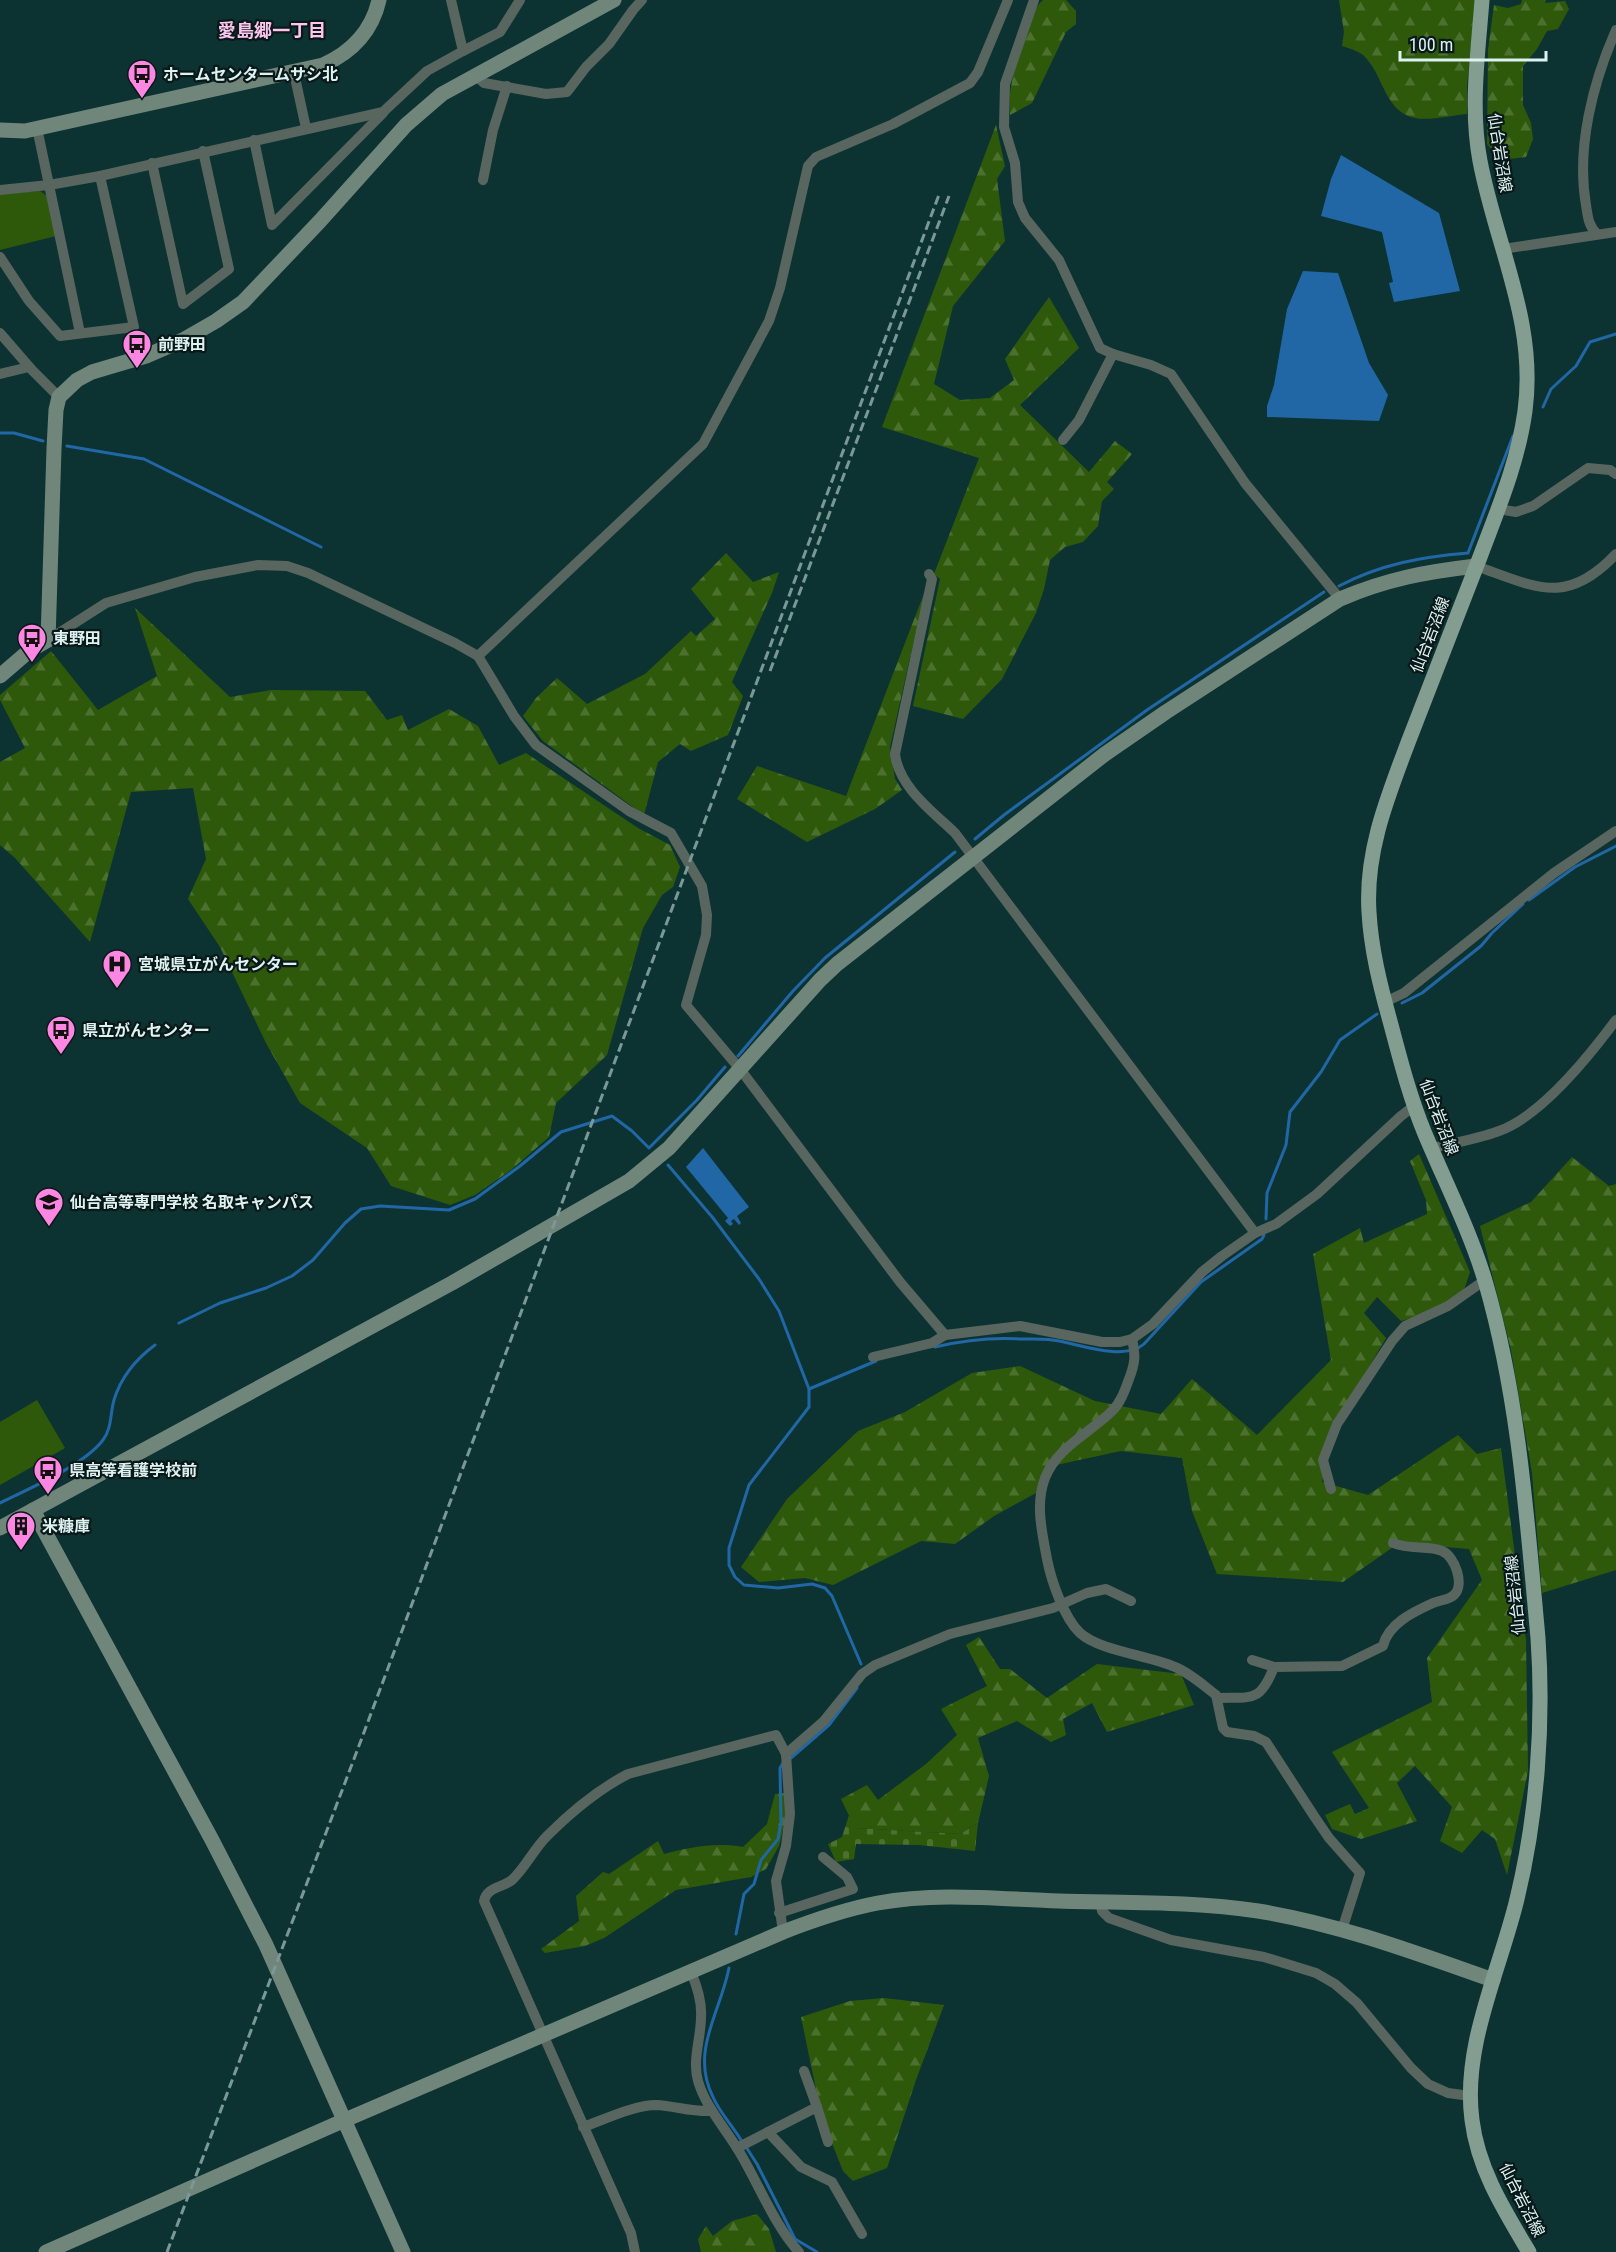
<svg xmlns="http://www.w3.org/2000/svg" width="1616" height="2252" font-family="'Roboto Condensed','Noto Sans JP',sans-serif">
  <defs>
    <pattern id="forest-firs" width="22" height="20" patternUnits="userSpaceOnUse" patternTransform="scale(1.5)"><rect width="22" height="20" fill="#2e590b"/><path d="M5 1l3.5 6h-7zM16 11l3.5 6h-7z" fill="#4c712f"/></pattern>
    <pattern id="cemetery-stones" width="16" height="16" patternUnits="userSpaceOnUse" patternTransform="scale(1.5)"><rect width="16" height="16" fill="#2e590b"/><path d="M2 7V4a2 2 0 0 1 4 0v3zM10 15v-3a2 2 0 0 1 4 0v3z" fill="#4c712f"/></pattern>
  </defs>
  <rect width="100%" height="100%" fill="#0c3332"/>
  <g fill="url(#forest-firs)">
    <path d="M1043,0H1066L1076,11V24L1066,32L1032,103L1010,115C1010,106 1009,96 1011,87C1014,67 1027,13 1043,0Z"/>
    <path d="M1339,0H1475L1467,87V114C1453,115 1429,121 1415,118C1384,112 1384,74 1363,55C1358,51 1349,48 1342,46L1344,32Z"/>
    <path d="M1522,0H1546L1545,3L1565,1L1569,9L1558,29L1547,31L1537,49L1523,66V105L1531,123L1533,139L1526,157L1500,160L1487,144L1488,50L1494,5L1508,8L1521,4Z"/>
    <path d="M996,125L1005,166L997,179L1005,241L953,306L934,384L960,400L990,398L1014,380L1005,359L1049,297L1079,348L1020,405L1089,472L1115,441L1132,454L1107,482L1114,489L1102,501L1098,526L1083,542L1065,547L1050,560L1044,589L1036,613L1002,679L963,719L913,706L940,579L934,574L979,458L882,427Z"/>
    <path d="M726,553L753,582L779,572L772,593L732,682L743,696L728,735L691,751L680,744L658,762L644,815L543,741L523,716L536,698L557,678L587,704L645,674L691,631L696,636L715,619L691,589Z"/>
    <path d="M925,591L890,747L895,779L902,790L875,809L807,842L737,799L757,766L846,796Z"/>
    <path d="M135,608L230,697L271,690L365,691L387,720L402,715L408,730L449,709L478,726L499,765L526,753L638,828L670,845L680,867L673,887L662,895L643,928L607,1055L556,1103L549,1137L511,1170L475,1195L450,1205L391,1186L367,1148L300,1103L266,1043L220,947L188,899L206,859L193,788L131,792L90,942L15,858L0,845V762L25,748L0,700V695L51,651L98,710L157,676Z"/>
    <path d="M1419,1154L1470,1272L1463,1293L1431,1313L1401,1321L1377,1297L1364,1313L1386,1338L1335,1424L1322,1482L1368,1495L1458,1435L1477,1454L1501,1448L1526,1640L1528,1771L1507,1875L1495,1839L1482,1830L1462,1853L1440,1841L1452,1807L1415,1766L1397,1783L1417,1821L1361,1839L1332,1829L1325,1815L1350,1804L1355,1814L1369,1808L1332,1752L1432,1702L1427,1658L1482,1580L1469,1549L1399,1543L1343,1582L1217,1574L1192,1511L1182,1458L1121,1451L1056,1465L1045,1488L994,1516L955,1544L921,1541L833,1585L805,1578L759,1582L741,1567L787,1499L858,1431L905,1412L972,1373L1020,1366L1095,1401L1161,1414L1192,1379L1257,1435L1331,1360L1313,1254L1360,1228L1364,1243L1427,1214L1426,1200L1410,1161Z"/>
    <path d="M1572,1157L1609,1186L1616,1184V1570L1542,1593L1532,1473L1511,1350L1480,1226L1531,1202Z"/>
    <path d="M979,1637L1000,1669H1010L1047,1698L1097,1664L1181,1674L1194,1705L1107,1732L1092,1703L1063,1719L1066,1735L1051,1742L1017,1721L978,1738L989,1776L978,1823L960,1834L855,1828L841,1799L867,1785L878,1800L926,1764L957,1735L941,1709L987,1686L966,1645Z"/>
    <path d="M785,1793V1821L779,1846L766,1869L751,1877L676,1890L604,1938L585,1946L545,1953L541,1949L579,1921L576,1896L603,1872L609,1874L658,1841L664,1854C689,1847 717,1842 743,1847L767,1824L775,1794Z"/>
    <path d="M884,1998L944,2005L916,2080L887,2168L853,2181L843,2171L822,2118L801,2017L850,2001Z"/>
    <path d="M757,2214L769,2229L776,2252H701L698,2239L706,2226L713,2236L732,2221Z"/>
  </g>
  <path fill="url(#cemetery-stones)" d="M849,1815L856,1828L960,1834L978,1823L975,1851L919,1845L856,1844L854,1859L836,1862L828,1844L842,1837Z"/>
  <g fill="#2e590b">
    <path d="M40,191L47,196L56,236L0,250V194Z"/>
    <path d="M37,1400L65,1448L0,1485V1422Z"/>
  </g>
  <g fill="#2167a6">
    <path d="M1341,155L1439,213L1460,291L1394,302L1389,283L1393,282L1382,232L1321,216L1331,179Z"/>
    <path d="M1303,271L1338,273L1369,363L1388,395L1379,421L1267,417V406L1274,385L1287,309Z"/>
    <path d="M703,1148L749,1207L737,1216L741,1223L739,1225L734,1219L731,1221L733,1224L730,1226L725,1221L728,1218L686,1167Z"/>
  </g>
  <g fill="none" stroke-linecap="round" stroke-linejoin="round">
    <g stroke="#2167a6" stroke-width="3">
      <path d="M1543,407L1551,389L1576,366L1590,342L1616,334"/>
      <path d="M0,433H14L43,441"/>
      <path d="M67,446L144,459L321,547"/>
      <path d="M1339,586C1381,564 1421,557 1468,553L1513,436"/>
      <path d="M975,839L1004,815L1147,710L1324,592"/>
      <path d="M1529,900L1575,867L1616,846"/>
      <path d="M1402,1003L1422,993L1481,946L1492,933L1523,904"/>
      <path d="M738,1056L793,991L825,958L955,852"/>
      <path d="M668,1165L713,1218L759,1279L779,1311L809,1389V1407L749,1485L729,1548V1565L735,1577L744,1585L778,1588L812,1584L825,1588L832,1596L861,1664"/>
      <path d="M1266,1219L1267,1193L1286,1145L1290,1112L1321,1072L1340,1040L1377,1014"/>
      <path d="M179,1323L220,1303L266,1288L292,1276L313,1260L345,1223L361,1209L380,1206L449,1210L475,1199L520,1166L561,1132L612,1116L632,1131L649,1148L697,1100L725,1067"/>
      <path d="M935,1347C964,1340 992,1337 1022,1339C1035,1339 1046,1338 1059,1341C1081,1345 1125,1361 1144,1344L1201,1282L1262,1239L1264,1235"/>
      <path d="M809,1389L876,1361"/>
      <path d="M0,1503C30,1488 83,1466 103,1440C112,1428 110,1414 114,1400C121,1377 136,1359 155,1345"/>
      <path d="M791,1758L829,1725L857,1688"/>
      <path d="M736,1934L744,1894L754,1884L761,1860L778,1839L781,1822L780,1768L783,1763"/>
      <path d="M729,1968C720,2014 690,2051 713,2097C720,2113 732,2125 741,2140"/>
      <path d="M746,2147L757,2164L795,2239L817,2252"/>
    </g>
    <g stroke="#59665f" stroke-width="10">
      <path d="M1034,0L1005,84L1004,127L1015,163L1018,202L1025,218L1059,260L1100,348L1113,354L1151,365L1171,374L1245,483L1340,599"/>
      <path d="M463,51L500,32L520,0"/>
      <path d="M294,73L306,128"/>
      <path d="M475,75L484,83L546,94L567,92L586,67L609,44L633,10L642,0"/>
      <path d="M254,140L272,225L383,113"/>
      <path d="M152,163L183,304L229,269L203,151"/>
      <path d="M100,176L383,112L427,71L463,51L451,0"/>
      <path d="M483,180L493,130L507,86"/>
      <path d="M0,190L49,185L80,333"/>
      <path d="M1597,234C1588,225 1588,217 1586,205C1576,148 1593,82 1616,30"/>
      <path d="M1503,249L1616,232"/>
      <path d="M0,257L29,301L60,336L134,327L100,176L49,185L37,128"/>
      <path d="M0,333L32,370L59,397"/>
      <path d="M0,374L29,367"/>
      <path d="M1063,440L1079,420L1113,354"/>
      <path d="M1498,509L1516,512L1533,506L1588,468L1610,470L1616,474"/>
      <path d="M1476,566C1536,587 1566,607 1616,554"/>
      <path d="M929,574L932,579L895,754C899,787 932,811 955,833L1255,1233"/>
      <path d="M48,640L106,603L195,577L258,565L287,566L308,573L455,643L478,656L514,716L536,745L629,811L671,833L702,886L707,915L706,935L686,1005L740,1069L900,1282L945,1335L1020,1326L1102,1342H1120L1132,1339L1153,1324L1202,1272L1222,1256L1255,1233L1276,1224L1317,1194L1401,1116L1414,1106"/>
      <path d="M478,656L703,444L769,321L780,288L808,166L816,157L893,124L970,83L978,72L1008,0"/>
      <path d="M1385,1002L1404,993L1554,873L1616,831"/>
      <path d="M1432,1148C1454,1143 1478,1139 1499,1131C1541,1116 1590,1055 1616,1020"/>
      <path d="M1132,1339C1136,1355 1135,1364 1129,1379C1125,1390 1121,1402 1112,1411C1090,1433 1057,1447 1045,1478C1035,1504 1042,1532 1047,1559C1051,1580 1064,1618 1080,1633C1100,1651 1148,1655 1175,1667C1190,1673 1203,1685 1216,1695L1223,1728L1227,1732L1254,1736L1266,1742L1314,1816L1329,1838L1360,1873L1342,1930"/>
      <path d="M873,1357L932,1343L945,1335"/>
      <path d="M1331,1489L1323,1460L1337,1424L1392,1341L1405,1326L1448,1306L1485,1280"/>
      <path d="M1252,1660L1274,1667"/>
      <path d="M1217,1698C1252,1697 1260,1703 1274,1667L1342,1666L1383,1646C1388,1624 1413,1612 1433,1603C1440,1600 1449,1600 1454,1595C1465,1585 1455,1556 1442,1551C1430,1545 1410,1550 1393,1543"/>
      <path d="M786,1754L824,1721L862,1674L875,1665L950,1634L1053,1608L1087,1593L1106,1589L1131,1601"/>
      <path d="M1100,1902L1102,1911L1109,1918L1171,1940L1264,1957L1316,1973L1335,1984L1357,2003L1411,2068L1428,2084L1448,2093L1470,2096"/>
      <path d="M779,1913L853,1889L847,1877L823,1857"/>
      <path d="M691,1972C697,1986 702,2001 701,2017C701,2038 692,2060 698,2081C706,2108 726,2129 740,2153C758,2183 776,2228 799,2252"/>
      <path d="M817,2107L828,2142"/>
      <path d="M583,2127C603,2120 635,2105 656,2105C676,2106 690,2112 712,2111"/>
      <path d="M768,2132L801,2167L832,2182L862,2234"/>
      <path d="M737,2148L817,2107L804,2071"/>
      <path d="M635,2252L631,2233L484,1901C487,1887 502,1888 512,1880C525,1868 534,1849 547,1836C570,1813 599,1789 628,1774L776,1735L786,1754L790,1814L786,1846L776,1881L783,1932"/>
    </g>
    <g stroke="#71867b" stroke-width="15">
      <path d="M0,130L25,131L323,65C352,52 372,31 379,0"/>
      <path d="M0,676L29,651L48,640L54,449L56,410L59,397L77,380L92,372L146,356L183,340L216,321L243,302L320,221L406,125L442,94L614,0"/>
      <path d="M33,1510L212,1840L266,1945L403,2252"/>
      <path d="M0,1528L452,1283L629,1181L669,1148L820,980L837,964L1105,754L1166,712L1340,599C1387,579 1425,572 1476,566"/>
      <path d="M46,2252L345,2120L783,1932C814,1920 846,1909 878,1903C938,1892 999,1899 1059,1901C1125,1903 1193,1901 1258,1911C1339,1924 1416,1953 1493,1980"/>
    </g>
    <path stroke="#839e91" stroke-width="15" d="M1482,0C1478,54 1470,108 1480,161C1496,246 1537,322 1525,411C1518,462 1498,509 1480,557C1456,618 1433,679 1409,740C1388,796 1365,851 1369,912C1371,949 1380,985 1390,1021C1400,1059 1410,1098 1425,1134C1446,1184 1471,1233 1486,1284C1519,1399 1527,1520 1538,1638C1544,1723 1537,1817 1517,1899C1500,1970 1462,2046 1472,2120C1478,2169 1504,2210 1529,2252"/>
    <g stroke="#7b9897" stroke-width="3" stroke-dasharray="9 4.5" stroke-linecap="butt">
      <path d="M770,671L949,196"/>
      <path d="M167,2252L357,1751L940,192"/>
    </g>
  </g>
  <defs>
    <g id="bus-pin" transform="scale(1.5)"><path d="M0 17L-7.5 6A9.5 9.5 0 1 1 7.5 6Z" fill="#fd86e3" stroke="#091818"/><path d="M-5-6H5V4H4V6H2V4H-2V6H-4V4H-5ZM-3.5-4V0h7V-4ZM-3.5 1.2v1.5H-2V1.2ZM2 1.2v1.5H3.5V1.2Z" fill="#111"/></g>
    <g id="hospital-pin" transform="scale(1.5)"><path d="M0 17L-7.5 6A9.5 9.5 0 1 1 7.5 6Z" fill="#fd86e3" stroke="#091818"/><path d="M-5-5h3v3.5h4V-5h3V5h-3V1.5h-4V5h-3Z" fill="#111"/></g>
    <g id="university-pin" transform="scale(1.5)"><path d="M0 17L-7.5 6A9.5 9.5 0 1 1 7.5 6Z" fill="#fd86e3" stroke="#091818"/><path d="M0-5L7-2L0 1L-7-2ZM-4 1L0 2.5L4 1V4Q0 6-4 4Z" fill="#111"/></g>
    <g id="building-pin" transform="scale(1.5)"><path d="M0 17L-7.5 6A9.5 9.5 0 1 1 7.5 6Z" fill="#fd86e3" stroke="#091818"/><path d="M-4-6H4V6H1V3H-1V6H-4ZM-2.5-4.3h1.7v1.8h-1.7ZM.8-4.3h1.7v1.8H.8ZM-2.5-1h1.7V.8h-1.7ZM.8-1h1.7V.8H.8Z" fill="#111"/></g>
  </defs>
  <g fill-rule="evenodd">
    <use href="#bus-pin" x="142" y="74"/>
    <use href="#bus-pin" x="137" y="344"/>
    <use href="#bus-pin" x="32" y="638"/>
    <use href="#hospital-pin" x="117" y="964"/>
    <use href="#bus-pin" x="61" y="1030"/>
    <use href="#university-pin" x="49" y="1202"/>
    <use href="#bus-pin" x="48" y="1470"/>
    <use href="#building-pin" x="21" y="1526"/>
  </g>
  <g text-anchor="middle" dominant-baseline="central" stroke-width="4.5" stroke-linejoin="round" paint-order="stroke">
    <g font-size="16" font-weight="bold" fill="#def2f1" stroke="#091818" text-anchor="start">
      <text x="163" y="74">ホームセンタームサシ北</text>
      <text x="158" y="344">前野田</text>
      <text x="53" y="638">東野田</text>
      <text x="138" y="964">宮城県立がんセンター</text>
      <text x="82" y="1030">県立がんセンター</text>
      <text x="70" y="1202">仙台高等専門学校 名取キャンパス</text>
      <text x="69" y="1470">県高等看護学校前</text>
      <text x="42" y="1526">米糠庫</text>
    </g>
    <g font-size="16" fill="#def2f1" stroke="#091818">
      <text transform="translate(1500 153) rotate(81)">仙台岩沼線</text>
      <text transform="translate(1430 635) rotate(-69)">仙台岩沼線</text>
      <text transform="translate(1439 1117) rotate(69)">仙台岩沼線</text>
      <text transform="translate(1515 1595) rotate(-96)">仙台岩沼線</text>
      <text transform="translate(1522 2200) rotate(63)">仙台岩沼線</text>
    </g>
    <g font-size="18" font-weight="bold" fill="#fcc6ee" stroke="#091818">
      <text x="272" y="30">愛島郷一丁目</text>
    </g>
  </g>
  <path d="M1400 51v9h146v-9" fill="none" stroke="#def2f1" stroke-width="3"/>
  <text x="1409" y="51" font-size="18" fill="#def2f1" stroke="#091818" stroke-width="4.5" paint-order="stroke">100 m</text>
</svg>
